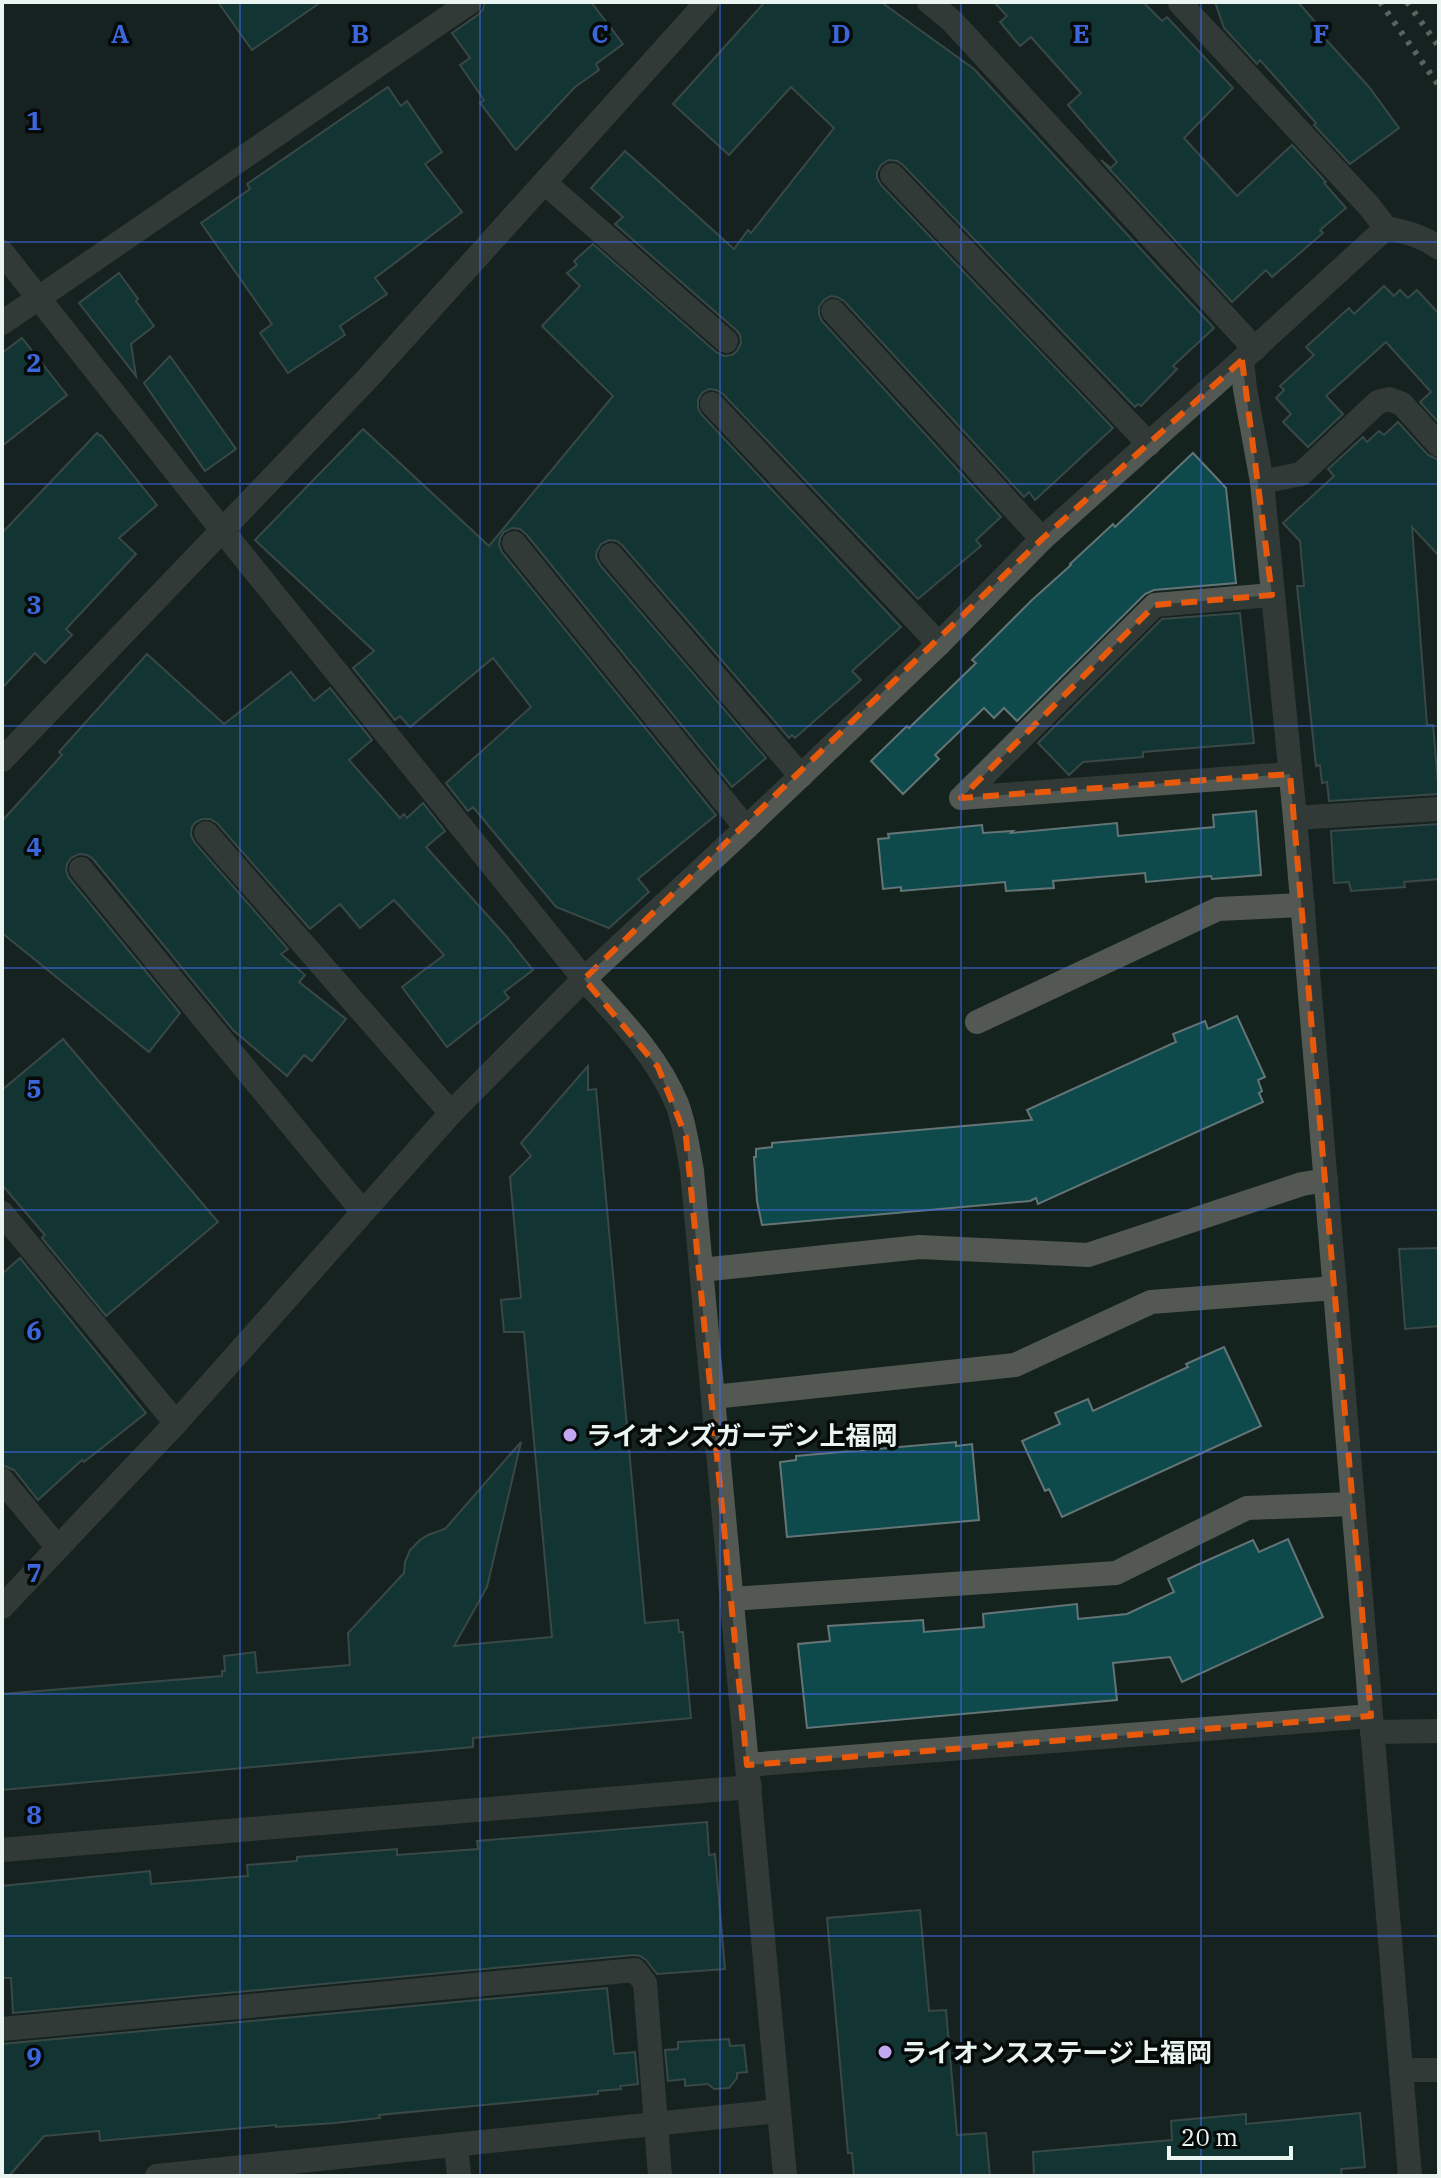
<svg xmlns="http://www.w3.org/2000/svg" width="1441" height="2178" font-family="'IBM Plex Serif','Noto Sans JP',serif">
  <rect width="100%" height="100%" fill="#15231f"/>
  <g fill="#0e494c" stroke="#637576" stroke-width="2">
    <path d="M218,2H321L252,50Z"/>
    <path d="M485,2H591L623,44L596,64L599,70L575,87L516,150L480,103L484,100L460,65L470,58L452,33L479,14L483,9Z"/>
    <path d="M765,2H881L974,69L1214,328L1173,366L1177,369L1141,406L1138,404L1135,407L903,165L897,161L889,160L881,165L877,172V178L881,185L1113,428L1035,500L1029,492L1024,497L844,301L837,297L831,296L824,300L819,307V315L822,321L1001,517L976,540L981,546L918,599L723,394L716,390L709,389L702,393L698,400V408L701,414L901,627L852,671L861,680L795,738L792,735L789,738L622,545L617,541L609,540L601,544L597,551L596,557L600,565L766,758L732,787L526,534L520,529L512,528L504,532L500,538L499,545L502,552L716,815L638,879L649,892L609,928L556,907L473,807L468,811L446,783L531,707L493,658L410,727L400,716L395,720L353,668L374,651L255,540L363,429L489,546L613,396L542,326L580,286L567,273L577,265L574,261L593,244L716,352L724,356L732,355L737,351L741,343L740,335L736,330L615,224L623,217L591,188L625,151L734,249L748,230L751,233L834,128L791,87L729,155L673,104Z"/>
    <path d="M994,2H1143L1162,21L1167,17L1233,88L1184,138L1237,196L1292,145L1326,182L1324,183L1346,208L1320,230L1323,233L1272,277L1266,270L1232,302L1101,160L1111,168L1117,162L1068,105L1081,93L1031,37L1020,46L1000,22L1007,16Z"/>
    <path d="M1215,2H1298L1323,31L1320,33L1369,87L1399,128L1350,164L1314,125L1316,123L1260,60L1257,64L1224,28Z"/>
    <path d="M388,87L401,106L407,101L442,152L425,164L462,212L375,278L387,294L340,326L345,335L288,373L260,333L272,324L201,223L250,189L247,184Z"/>
    <path d="M119,273L138,299L136,301L154,326L131,344L136,376L79,303Z"/>
    <path d="M1384,286L1394,296L1400,290L1408,298L1417,290L1439,314V423L1420,402L1431,392L1386,342L1326,396L1343,414L1308,447L1283,422L1291,414L1276,398L1284,390L1280,386L1314,355L1306,347L1349,308L1354,314Z"/>
    <path d="M22,338L67,395L2,446V353Z"/>
    <path d="M170,356L236,449L205,471L144,383Z"/>
    <path d="M1398,422L1428,455L1439,460V556L1412,527L1427,725H1433L1439,794L1329,801L1327,782L1322,783L1320,765L1316,766L1297,586H1304L1300,541L1283,523L1334,476L1328,469L1363,437L1367,442L1379,431L1384,435Z"/>
    <path d="M97,433L100,436L101,435L157,505L119,538L136,554L66,629L72,635L45,663L35,653L2,688V533Z"/>
    <path d="M1193,453L1226,488L1236,583L1154,590L1145,594L1017,721L1004,708L994,718L984,708L935,755L939,759L903,794L871,761L907,726L909,728L976,663L972,660L1032,600L1071,565L1070,564L1113,524L1115,527Z"/>
    <path d="M1240,613L1254,743L1143,752V757L1083,762L1069,775L1038,743L1162,619Z"/>
    <path d="M147,654L224,724L291,672L314,701L330,688L372,740L349,760L400,818L404,814L407,818L423,803L445,831L426,847L506,936L533,970L504,992L509,998L447,1047L402,987L444,955L394,900L360,928L340,904L310,929L217,823L210,819H202L196,822L192,827L191,835L195,843L288,949L281,954L305,975L299,982L346,1019L312,1061L304,1055L287,1076L233,1030L93,859L87,855L79,854L71,858L67,864L66,871L69,878L180,1013L149,1052L2,933V821L62,755L59,752Z"/>
    <path d="M1256,811L1261,875L1212,879L1211,876L1146,882L1145,873L1053,881L1054,888L1006,891L1005,882L901,891V887L883,889L878,839L889,838L888,834L982,825L983,833L1013,831L1011,833L1117,823L1118,836L1214,827L1213,815Z"/>
    <path d="M1439,824V879L1404,882L1405,887L1351,891L1349,882L1334,883L1331,831Z"/>
    <path d="M1237,1016L1265,1077L1258,1080L1262,1091L1259,1093L1263,1102L1038,1204L1036,1198L1030,1201L762,1225L757,1201L754,1157H756V1149L772,1147V1143L1032,1120L1027,1110L1176,1042L1173,1034L1205,1021L1208,1029Z"/>
    <path d="M63,1039L218,1222L106,1316L42,1238L45,1235L2,1185V1090Z"/>
    <path d="M588,1066V1090L596,1089L645,1623L678,1620L679,1632H683L691,1718L473,1738V1747L2,1790V1694L222,1676V1671H225L224,1656L255,1652L257,1673L350,1665L348,1633L404,1573L405,1562L410,1550L420,1540L428,1535L445,1529L521,1442L487,1587L454,1646L552,1637L524,1332H504L501,1300L521,1298L510,1177L531,1156L521,1143Z"/>
    <path d="M1439,1248V1326L1405,1329L1399,1249Z"/>
    <path d="M20,1258L146,1413L84,1462L82,1460L38,1500L14,1470L2,1465V1274Z"/>
    <path d="M1224,1347L1261,1426L1062,1517L1049,1489L1045,1491L1022,1441L1060,1424L1055,1413L1088,1399L1093,1411L1188,1367L1186,1364Z"/>
    <path d="M956,1442V1446L972,1444L979,1520L787,1537L780,1462L796,1460V1456Z"/>
    <path d="M1288,1539L1323,1617L1182,1682L1170,1657L1113,1663L1117,1700L807,1728L798,1644L830,1641L828,1626L923,1620L924,1632L984,1627L983,1614L1077,1604L1078,1619L1127,1614L1174,1592L1168,1579L1197,1565L1253,1540L1259,1552Z"/>
    <path d="M707,1822L709,1855L715,1854L725,1969L657,1974L646,1960L640,1956L634,1955L13,2013L11,1978H2V1886L150,1871L151,1884L248,1876L247,1865L297,1861V1857L397,1849V1855L478,1849L477,1841Z"/>
    <path d="M920,1910L929,2011L946,2010L957,2135L986,2133L990,2176H854L852,2153H848L827,1918Z"/>
    <path d="M607,1988L614,2054L635,2052L638,2084L620,2086L621,2089L598,2091V2094L379,2115L380,2118L335,2123L276,2127V2125L100,2141L99,2131L44,2136L9,2176H2V2044Z"/>
    <path d="M729,2039L730,2046L744,2045L747,2072L737,2073V2078L729,2088L714,2089L708,2084L685,2086V2079L668,2081L665,2050L678,2049V2042Z"/>
    <path d="M1360,2113L1365,2167L1341,2169L1342,2176H1034L1033,2152L1172,2140L1171,2121L1246,2114V2124Z"/>
  </g>
  <g fill="none" stroke-linecap="round" stroke-linejoin="round">
    <g stroke="#535853" stroke-width="24">
      <path d="M929,2L952,21L1255,349"/>
      <path d="M1180,3L1369,206L1386,228C1405,231 1423,236 1439,248"/>
      <path d="M892,175L1149,444"/>
      <path d="M545,183L726,341"/>
      <path d="M2,252L222,530L584,979C618,1017 657,1055 677,1104C685,1125 688,1149 692,1171L785,2176"/>
      <path d="M833,311L1042,539"/>
      <path d="M2,323L470,2"/>
      <path d="M1242,360L1245,389L1262,482L1295,818L1410,2176"/>
      <path d="M712,404L939,644"/>
      <path d="M1262,482L1301,474L1378,402L1389,399L1402,404L1439,445"/>
      <path d="M514,543L746,828"/>
      <path d="M611,555L801,776"/>
      <path d="M1272,595L1155,605L961,798L1290,774"/>
      <path d="M2,760L368,378L707,2"/>
      <path d="M1295,818L1439,809"/>
      <path d="M206,833L451,1113"/>
      <path d="M81,869L363,1212"/>
      <path d="M977,1022L1218,909L1303,905"/>
      <path d="M2,1213L176,1423"/>
      <path d="M701,1270L920,1247L1088,1255L1302,1184L1326,1180"/>
      <path d="M713,1397L1015,1365L1151,1302L1335,1288"/>
      <path d="M2,1480L58,1548"/>
      <path d="M732,1599L1116,1573L1247,1508L1353,1504"/>
      <path d="M2,1607L176,1423L451,1113L584,979L746,828L939,644L1042,539L1242,360L1386,228"/>
      <path d="M1372,1732L1439,1731"/>
      <path d="M747,1765L1371,1716"/>
      <path d="M2,1850L750,1787"/>
      <path d="M2,2029L635,1970L645,1983L660,2176"/>
      <path d="M1401,2070H1439"/>
      <path d="M456,2145L459,2176"/>
      <path d="M157,2176L778,2111"/>
    </g>
    <g stroke="#a9b4b0" stroke-width="6" stroke-dasharray="4 8" stroke-linecap="butt">
      <path d="M1380,2L1439,86"/>
      <path d="M1407,2L1439,47"/>
    </g>
  </g>
  <path d="M0 0H1441V2178H0ZM1242,360L1272,595L1155,605L961,798L1290,774L1371,1716L747,1765L686,1137L658,1067L584,979L1042,539Z" fill="#15231f" fill-opacity=".55" fill-rule="evenodd"/>
  <path fill="none" stroke="#e8590c" stroke-width="6" stroke-dasharray="16 10" stroke-linejoin="round" d="M1242,360L1272,595L1155,605L961,798L1290,774L1371,1716L747,1765L686,1137L658,1067L584,979L1042,539Z"/>
  <path fill="none" stroke="#3c67dc" stroke-width="2" stroke-opacity="0.55" d="M240,2V2176M480,2V2176M720,2V2176M961,2V2176M1201,2V2176M2,242H1439M2,484H1439M2,726H1439M2,968H1439M2,1210H1439M2,1452H1439M2,1694H1439M2,1936H1439"/>
  <g fill="#c4a7f1" stroke="#060b09" stroke-width="3">
    <circle cx="570" cy="1435" r="8"/>
    <circle cx="885" cy="2052" r="8"/>
  </g>
  <g text-anchor="middle" dominant-baseline="central" stroke-width="7" stroke-linejoin="round" paint-order="stroke">
    <g font-size="26" font-weight="bold" fill="#eaf4f1" stroke="#060b09" text-anchor="start">
      <text x="586" y="1435">ライオンズガーデン上福岡</text>
      <text x="901" y="2052">ライオンスステージ上福岡</text>
    </g>
  </g>
  <g font-size="26" text-anchor="middle" font-weight="bold" fill="#3c67dc" stroke="#060b09" stroke-width="7" stroke-linejoin="round" paint-order="stroke">
    <text x="120" y="43">A</text>
    <text x="360" y="43">B</text>
    <text x="600" y="43">C</text>
    <text x="841" y="43">D</text>
    <text x="1081" y="43">E</text>
    <text x="1321" y="43">F</text>
    <text x="34" y="130">1</text>
    <text x="34" y="372">2</text>
    <text x="34" y="614">3</text>
    <text x="34" y="856">4</text>
    <text x="34" y="1098">5</text>
    <text x="34" y="1340">6</text>
    <text x="34" y="1582">7</text>
    <text x="34" y="1824">8</text>
    <text x="34" y="2066">9</text>
  </g>
  <rect width="1441" height="2178" fill="none" stroke="#eaf4f1" stroke-width="8"/>
  <path d="M1169 2146v12h122v-12" fill="none" stroke="#eaf4f1" stroke-width="4"/>
  <text x="1181" y="2146" font-size="24" fill="#eaf4f1" stroke="#060b09" stroke-width="6" paint-order="stroke">20 m</text>
</svg>
